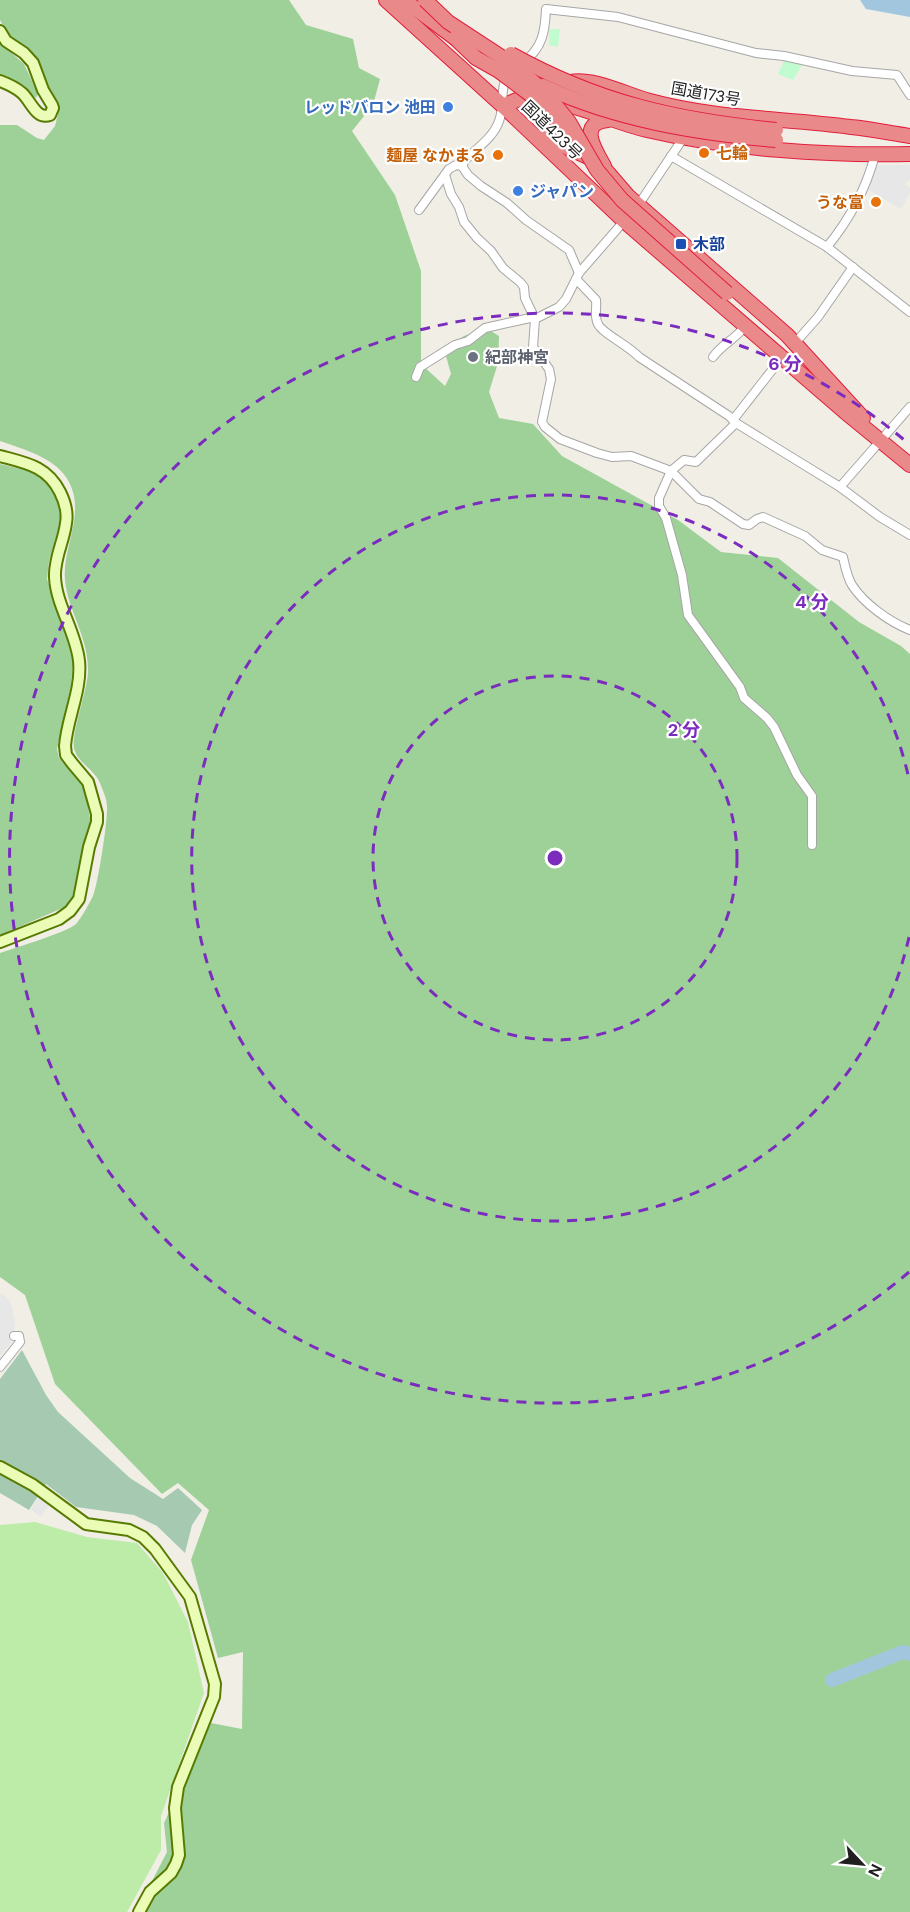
<svg xmlns="http://www.w3.org/2000/svg" width="910" height="1912" font-family="'DM Sans','Noto Sans JP',sans-serif">
  <rect width="100%" height="100%" fill="#f0eee5"/>
  <path fill="#bdeca8" d="M35,1522L87,1537L137,1543L163,1573L188,1622L204,1693L161,1816V1850L127,1912H0V1525Z"/>
  <g fill="#9ed198">
    <path d="M0,0H289L306,25L353,39L359,68L380,79L373,105L352,131L395,195L421,271V364L445,386L451,374L444,349L464,336L486,328L499,336L498,363L489,392L499,418L533,424L562,456L678,520L721,552L778,558L859,622L901,646L910,654V1912H136L167,1852L164,1823L211,1723L242,1729L243,1652L218,1658L191,1560L209,1510L178,1483L162,1494L55,1384L25,1295L0,1277V953C14,948 68,932 76,924C82,917 89,904 93,896C98,884 108,820 107,806C107,799 102,788 99,781C93,769 77,762 74,748C71,734 87,692 88,672C89,637 68,612 65,580C62,547 86,514 69,482C57,458 23,449 0,441V125H17L37,138L44,140L55,126L58,114L30,49L9,37L0,20Z"/>
    <path d="M0,43L24,64L38,94L36,98L6,76L0,75Z"/>
    <path d="M0,464L29,471L39,476L51,487L58,504L61,520L49,561L47,579L70,650L73,665L71,686L57,749L59,758L84,787L91,823L83,846L75,895L65,907L0,935Z"/>
  </g>
  <path fill="#a5cab1" d="M22,1350L46,1395L58,1412L130,1478L163,1499L178,1488L202,1510L192,1525L185,1553L157,1526L134,1515L76,1507L46,1484L29,1510L0,1493V1379Z"/>
  <g fill="#c0fcd0">
    <path d="M549,29H560L558,47L549,45Z"/>
    <path d="M784,61L802,65L793,80L778,74Z"/>
  </g>
  <g fill="#e7e7e7">
    <path d="M878,165H910V179L905,184L910,188V192L901,209L865,188Z"/>
    <path d="M2,1293L11,1303L15,1322L13,1340L0,1356V1295Z"/>
    <path d="M39,1496L50,1503L41,1517L31,1510Z"/>
  </g>
  <path fill="#a3c6df" d="M860,0H910V17L866,9Z"/>
  <g fill="none" stroke-linecap="round" stroke-linejoin="round">
    <path stroke="#a3c6df" stroke-width="14" d="M832,1680L903,1652L910,1654"/>
    <g stroke="#a6a6a6" stroke-width="10">
      <g id="street">
        <path d="M524,62C543,47 545,31 546,9L618,17L756,53L784,56L852,71L897,75L910,95"/>
        <path d="M671,156L827,247L910,312"/>
        <path d="M462,166L465,160C476,149 494,137 499,121C505,107 499,88 508,76"/>
        <path d="M462,166L468,175L481,186L507,203L526,220L569,250L579,273"/>
        <path d="M637,207L684,137"/>
        <path d="M419,210L449,169L456,165L462,166"/>
        <path d="M625,220L579,273L566,299L559,307L535,319L533,347L549,369L551,379L542,422L545,427L560,439L597,453L612,457L631,456L671,471L699,499L710,502L743,524L749,525L757,519L763,517L805,536L822,550L843,557C845,566 847,577 852,585C864,604 890,622 910,630"/>
        <path d="M827,247C849,220 866,189 875,155"/>
        <path d="M576,279L596,300C597,307 594,317 598,324C602,333 629,346 639,357L729,416L736,423L840,487L880,517L910,535"/>
        <path d="M795,343L818,317L853,267"/>
        <path d="M713,357C722,344 736,339 745,326"/>
        <path d="M416,377L420,367L455,345L468,341L485,328L530,318L535,319L525,298L524,287L520,282L503,268L491,251L477,238L464,222L459,207L451,194L445,175"/>
        <path d="M733,420L783,356"/>
        <path d="M736,423L696,462L684,460L671,471L659,498V506L666,518L682,575L688,615L740,687L744,698L767,718L774,727L797,775L812,796V845"/>
        <path d="M840,487L910,407"/>
        <path d="M0,1367L20,1342L19,1336H14"/>
      </g>
    </g>
    <g stroke="#577b00" stroke-width="14">
      <g id="secondary">
        <path d="M0,31L6,41L24,53L33,63L43,90L52,105L53,108L50,115C36,120 31,101 22,93C15,87 8,84 0,81"/>
        <path d="M0,456C26,463 47,466 60,492C65,502 68,512 66,523C64,541 54,558 55,577C56,605 76,632 79,661C82,690 67,718 65,746L66,755L72,763L88,782L97,814V822L89,847L79,899L70,911L59,919L0,942"/>
        <path d="M0,1467L33,1485L86,1524L129,1530L143,1537L155,1549L190,1597L215,1684L214,1697L178,1787L175,1808L179,1855L176,1864L171,1873L150,1892L139,1912"/>
      </g>
    </g>
    <g stroke="#e21d3c" stroke-width="16">
      <g id="highway">
        <path d="M386,0L503,106L624,221L844,411L910,465"/>
        <path d="M404,0L455,38"/>
        <path d="M570,82C593,77 627,95 650,101C716,119 783,118 851,127C871,129 890,133 910,136"/>
        <path d="M546,100C580,105 613,122 647,130C728,149 827,156 910,154"/>
        <path d="M503,106L540,90"/>
        <path d="M542,136L590,158L603,167L628,196L787,335L863,418"/>
        <path d="M604,166C595,150 577,123 608,120"/>
      </g>
    </g>
    <use href="#street" stroke="#fff" stroke-width="8"/>
    <use href="#secondary" stroke="#ebfcb6" stroke-width="10"/>
    <use href="#highway" stroke="#ea8989" stroke-width="14"/>
    <g stroke="#e21d3c" stroke-width="16" stroke-linecap="butt">
      <g id="highway-bridge">
        <path d="M425,0L448,22L512,64L544,91L569,122L597,170L622,200L727,293"/>
        <path d="M455,38L476,58L499,71L531,95L556,120L572,143"/>
        <path d="M511,54C599,103 677,120 776,130"/>
        <path d="M543,86C616,120 696,133 776,140"/>
      </g>
    </g>
    <use href="#highway-bridge" stroke="#ea8989" stroke-width="14"/>
  </g>
  <g fill="none" stroke="#7b2cbf" stroke-width="3" stroke-dasharray="10 8">
    <circle cx="555" cy="858" r="182"/>
    <path d="M909 937A363 363 0 1 1 909 779"/>
    <path d="M909 1272A545 545 0 1 1 909 444"/>
  </g>
  <g fill="#3f7fe0" stroke="#fff" stroke-width="2">
    <circle cx="448" cy="107" r="6"/>
    <circle cx="518" cy="191" r="6"/>
  </g>
  <g fill="#e8710a" stroke="#fff" stroke-width="2">
    <circle cx="704" cy="153" r="6"/>
    <circle cx="498" cy="155" r="6"/>
    <circle cx="876" cy="202" r="6"/>
  </g>
  <rect fill="#1a4fb4" stroke="#fff" stroke-width="2" x="675" y="238" width="12" height="12" rx="3"/>
  <circle fill="#6b7280" stroke="#fff" stroke-width="2" cx="473" cy="357" r="6"/>
  <g text-anchor="middle" dominant-baseline="central" stroke-width="4.5" stroke-linejoin="round" paint-order="stroke">
    <g font-size="16" fill="#1f1f1f" stroke="#fff">
      <text transform="translate(706 94) rotate(10)">国道173号</text>
      <text transform="translate(552 130) rotate(44)">国道423号</text>
    </g>
    <g font-size="16" font-weight="bold" fill="#366cbe" stroke="#fff" text-anchor="end">
      <text x="436" y="107">レッドバロン 池田</text>
      <text x="530" y="191" text-anchor="start">ジャパン</text>
    </g>
    <g font-size="16" font-weight="bold" fill="#c56008" stroke="#fff" text-anchor="end">
      <text x="716" y="153" text-anchor="start">七輪</text>
      <text x="486" y="155">麺屋 なかまる</text>
      <text x="864" y="202">うな富</text>
    </g>
    <g font-size="16" font-weight="bold" fill="#164399" stroke="#fff" text-anchor="start">
      <text x="693" y="244">木部</text>
    </g>
    <g font-size="16" font-weight="bold" fill="#5b616d" stroke="#fff" text-anchor="start">
      <text x="485" y="357">紀部神宮</text>
    </g>
  </g>
  <circle cx="555" cy="858" r="9" fill="#7b2cbf" stroke="#fff" stroke-width="3"/>
  <g font-size="18" text-anchor="middle" font-weight="bold" fill="#7b2cbf" stroke="#fff" stroke-width="4.5" stroke-linejoin="round" paint-order="stroke">
    <text x="785" y="370">6 分</text>
    <text x="812" y="608">4 分</text>
    <text x="684" y="736">2 分</text>
  </g>
  <g transform="translate(862 1864) rotate(116)" stroke="#ffffff" stroke-width="4.5" paint-order="stroke">
  <path d="M0-4.5L10 22L0 15L-10 22Z" fill="#1f1f1f"/>
  <text y="-9" font-size="16" font-weight="bold" text-anchor="middle" fill="#1f1f1f">N</text>
  </g>
</svg>
